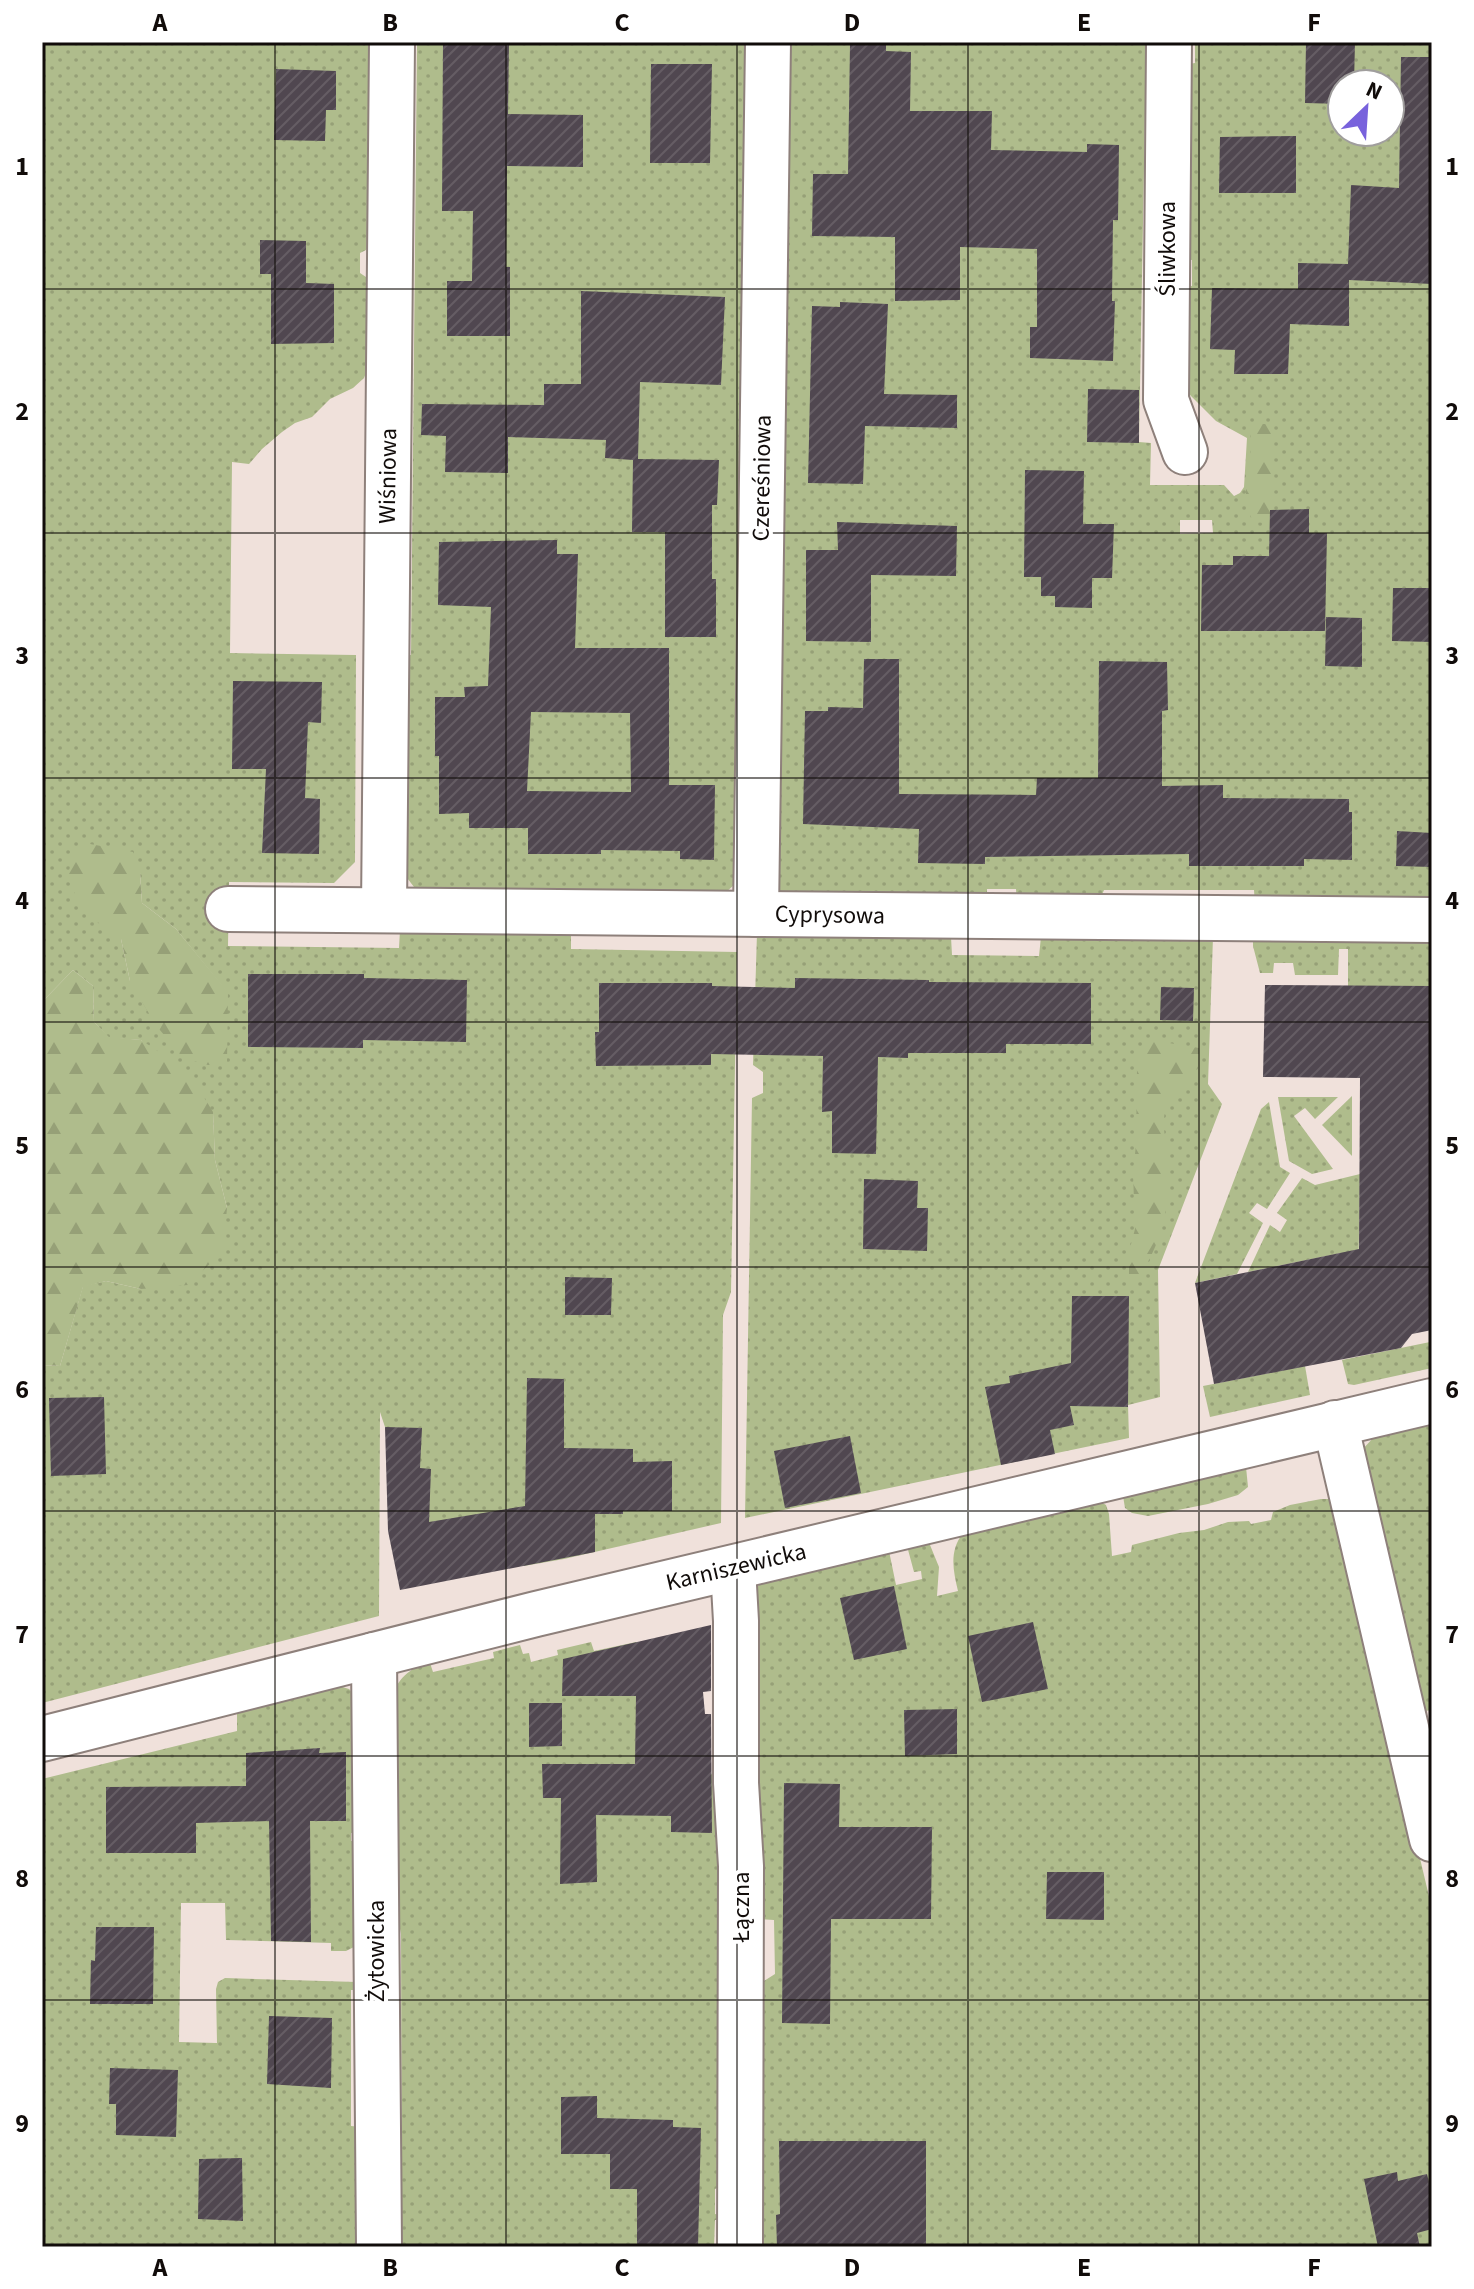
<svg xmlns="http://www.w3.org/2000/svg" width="1474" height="2289" font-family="'Source Sans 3',sans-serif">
  <defs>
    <pattern id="grass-dots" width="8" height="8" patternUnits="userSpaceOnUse" patternTransform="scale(2)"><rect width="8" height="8" fill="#afbc8c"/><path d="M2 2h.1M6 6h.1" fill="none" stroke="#96a077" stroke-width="1.8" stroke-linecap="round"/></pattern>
    <pattern id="forest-firs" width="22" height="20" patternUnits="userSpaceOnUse" patternTransform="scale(2)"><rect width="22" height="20" fill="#afbc8c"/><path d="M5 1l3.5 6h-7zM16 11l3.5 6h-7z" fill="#96a077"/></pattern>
    <pattern id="building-hatch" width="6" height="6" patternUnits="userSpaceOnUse" patternTransform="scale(2)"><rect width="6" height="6" fill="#504750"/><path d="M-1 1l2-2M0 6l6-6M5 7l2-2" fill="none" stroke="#655d64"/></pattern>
  </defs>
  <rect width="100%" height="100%" fill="#f0e1db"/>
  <g fill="url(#grass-dots)" fill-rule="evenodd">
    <path d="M42,42H375L370,243L366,250L360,253V273L369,279L370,363L364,378L353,388L330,399L312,417L295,423L282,432L262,449L249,464L232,462L230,653L356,655L355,862L334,883L229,882L228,946L399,948L400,930L571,932V949L737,952L731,1292L723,1315L721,1523L564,1559L524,1566V1564L409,1538L385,1427L380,1412L379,1616L42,1703V1365L60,1366L83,1286L106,1281L141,1289L227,1208L215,1160L213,1113L141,1040L109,1038L94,1022L93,986L73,970L42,1002ZM140,873L142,903L176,929L227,992L130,981L121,939Z"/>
    <path d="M417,42H745L736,733L744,738L735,884L724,894L423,895L414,887L401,870L402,655H411Z"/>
    <path d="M788,42H1154L1153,113H1145L1139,442L1151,443L1150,485H1224L1234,496L1240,493L1244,487L1247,438L1216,421L1186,391L1184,286H1192V260L1183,259L1189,64L1195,63V42H1432V907L1255,905L1254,890H1104L1101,897L1017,903L1016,889H987V903L787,898L777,888ZM1342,84H1390V132H1342ZM1180,520H1212L1213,533L1180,534Z"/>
    <path d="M757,933L951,937L952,955L1039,956L1041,937H1213L1208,1084L1222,1104L1158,1270L1160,1397L1128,1405L1129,1438L745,1518L752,1098L763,1093V1072L753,1065Z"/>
    <path d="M1253,936L1432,940V986H1348V949H1339L1338,975H1295L1293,963H1274L1273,973H1260L1253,946Z"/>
    <path d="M1352,1096V1156L1322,1125Z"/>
    <path d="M1278,1097H1338L1315,1119L1305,1108L1294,1116L1333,1169L1312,1174L1289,1161Z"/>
    <path d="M1269,1102L1280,1167L1290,1173L1267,1209L1257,1203L1249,1213L1263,1223L1237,1274L1195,1283L1261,1109Z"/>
    <path d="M1360,1174L1358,1290L1341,1253L1248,1272L1270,1225L1280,1232L1287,1220L1277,1213L1302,1178L1315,1185Z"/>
    <path d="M1430,1342L1432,1368L1354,1385L1348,1384L1342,1360Z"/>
    <path d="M1305,1366L1310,1395L1210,1417L1203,1386Z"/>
    <path d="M1432,1423V1710L1418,1712L1361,1451L1374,1437Z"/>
    <path d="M1246,1467L1248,1487L1238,1495L1208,1504L1148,1516L1132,1513L1125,1508L1123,1496Z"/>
    <path d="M1321,1499H1330L1336,1504L1432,1909V2247H755L756,2162L763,2155L764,2118H756V1986L775,1974L774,1920L756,1919L753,1596L757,1587L765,1580L889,1551L896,1585L922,1579L921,1571L914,1572L907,1546L924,1542L930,1545L939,1567L937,1596L958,1591C953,1570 949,1551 963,1533L1099,1501L1106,1505L1109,1514L1112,1556L1131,1552L1132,1545L1179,1533L1204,1530L1228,1522L1249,1521L1251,1524L1271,1520L1273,1512L1290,1505Z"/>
    <path d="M591,1642L594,1651L636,1642L712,1775H716L727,1893L725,2095L718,2096L717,2127L727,2135L726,2184L715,2189V2214L725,2216V2220H715L714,2247H402L401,1934L394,1897L393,1694C400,1675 412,1669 429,1660L433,1672L494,1658L493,1652L520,1645L523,1654L529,1653L531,1662L558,1655L557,1650Z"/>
    <path d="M336,1685L349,1689L355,1695L359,1833H351V1841H360L358,1945L346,1951H331V1943L226,1940L225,1903H181L179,2042L217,2043L216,1989L218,1982L225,1978L357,1982L362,1990H351V2126L361,2127L359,2247H42V1779L237,1731V1711Z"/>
  </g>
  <g fill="url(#forest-firs)">
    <path d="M1248,424H1272L1270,523L1253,522L1246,505V486L1250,468L1251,438Z"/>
    <path d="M90,844L133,852L140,873L142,903L176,929L228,992L227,1063L208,1065L183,1058L155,1024L130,981L121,939L84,913L68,879L72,854Z"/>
    <path d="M73,970L93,986L94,1022L109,1037L141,1040L188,1071L213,1112L215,1160L227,1208L223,1251L188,1285L141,1289L106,1281L83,1287L60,1366L42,1365V1002Z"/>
    <path d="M1147,1042H1163L1199,1048C1200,1060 1197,1074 1189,1083C1182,1091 1171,1093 1167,1104C1161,1120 1165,1137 1167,1153C1170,1192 1168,1221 1151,1256C1145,1268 1140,1277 1129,1285V1252L1135,1229L1133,1172L1136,1145L1137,1068L1139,1049Z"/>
  </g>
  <g fill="url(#building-hatch)" fill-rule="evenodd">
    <path d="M443,42H509L508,114L583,115V167L507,166L506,267H510V336H447V281H472L473,211H442Z"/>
    <path d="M1306,42H1355L1354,84H1342V104L1305,103Z"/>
    <path d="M850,45H886V51L911,52L910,111H992L991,150L1087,152V144L1119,145L1118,220H1113L1112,301H1115L1113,361L1030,358V327H1037V249L960,247V300L895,301V237L812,236L813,174H848Z"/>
    <path d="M1401,57H1432V284L1349,280V326L1290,324L1288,374H1234L1235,350L1210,349L1212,288L1298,289V263L1348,264L1351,185L1399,188Z"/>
    <path d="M651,64H712L710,163H650Z"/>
    <path d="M276,69L336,71V110H326L325,141L274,140Z"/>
    <path d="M1296,136V193H1219L1220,137Z"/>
    <path d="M260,240L306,241V283L334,284V343L271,344V274H260Z"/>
    <path d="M581,291L725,297L721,385L640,382L638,459L719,460L717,505H712V579H716V637H665V532H632L633,460L605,458L606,440L508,437V473L445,472L446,436L421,435L422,404L544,405V384H581Z"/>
    <path d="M840,302L888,304L884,394L957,395V428L865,426L863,484L808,483L812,306L840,307Z"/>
    <path d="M1088,389L1139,390V443L1087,442Z"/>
    <path d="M1025,470L1084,471L1083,524H1114L1112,578H1092V608L1055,607V596H1041V577H1024Z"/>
    <path d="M1309,509V533H1327L1325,631H1201L1202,565H1233V556H1269L1270,510Z"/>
    <path d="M837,522L957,526L956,576L871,575V642L806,641V550H838Z"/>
    <path d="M557,540V554H578L575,648H669V785H715L714,860L680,859V851L601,850V854H528V828H469V813L439,814V756H435V697H465L464,687L488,686L491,607L438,605L439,542ZM531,712L630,713L631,792L527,791Z"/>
    <path d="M1393,588H1432V642L1392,641Z"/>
    <path d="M1326,617L1362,618V667L1325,666Z"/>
    <path d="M864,659H899V794L1036,795L1037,778H1098L1099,661L1167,662L1168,710L1162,711V786L1223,785V798L1349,799V812H1352V860L1304,859V866H1189V854L985,857V864L918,863L919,829L803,824L805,711H828V707L863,708Z"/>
    <path d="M233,681L322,682L321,723L308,722L305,798L320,799L319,854L262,853L266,769H232Z"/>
    <path d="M1397,831L1432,833V867L1396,866Z"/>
    <path d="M248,974H364V978L467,980L466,1042L363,1040V1048L248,1047Z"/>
    <path d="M795,978L929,980V982L1091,983V1044H1006V1053H908V1058L878,1057L876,1154L832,1153V1111L822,1112L823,1056L711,1054V1065L596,1066L595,1032H599V983H712V986L795,988Z"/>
    <path d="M1265,985L1432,986V1330L1412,1334L1401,1348L1214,1384L1195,1283L1359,1249L1360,1078L1263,1077Z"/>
    <path d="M1161,987L1194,988L1193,1021L1160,1020Z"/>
    <path d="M864,1179L918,1181L917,1208H928L927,1251L863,1249Z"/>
    <path d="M565,1277L612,1278L611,1315H565Z"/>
    <path d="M1072,1296H1129L1128,1407L1070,1406L1074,1425L1050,1430L1055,1454L1001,1465L985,1387L1010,1383L1009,1376L1071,1363Z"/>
    <path d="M527,1378L564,1379V1448L633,1449V1462L672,1461V1511H623V1514H595V1552L400,1590L388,1531L385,1427L422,1428L420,1468L431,1469L429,1522L525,1506Z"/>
    <path d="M104,1397L106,1474L51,1476L49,1398Z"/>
    <path d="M850,1436L861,1493L785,1508L774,1451Z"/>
    <path d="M894,1586L907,1649L854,1660L840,1598Z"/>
    <path d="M1033,1622L1048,1689L982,1702L968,1636Z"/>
    <path d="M711,1625V1691L703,1692L705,1714H711L712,1833L671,1832V1816L596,1815L597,1882L560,1884L561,1798H543L542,1764H635L636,1696H562L563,1659Z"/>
    <path d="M529,1703H562V1746L529,1747Z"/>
    <path d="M957,1709V1754L905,1756L904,1710Z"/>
    <path d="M320,1748L319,1753L346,1752V1821H310L311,1942L271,1941L269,1821L196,1823V1853H106V1787L246,1786V1753Z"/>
    <path d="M784,1783L840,1784L839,1827H932L931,1919H831L830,2024L782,2023Z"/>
    <path d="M1047,1872H1104V1920L1046,1919Z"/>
    <path d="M96,1927H154L153,2004H90L91,1960L95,1961Z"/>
    <path d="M269,2016L332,2018L331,2088L267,2084Z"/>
    <path d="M110,2068L178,2070L176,2137L116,2135V2104H109Z"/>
    <path d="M597,2096V2118L673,2120V2127L701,2128L698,2247H637V2189H610V2154H561V2097Z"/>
    <path d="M779,2141H926V2247H777L776,2215L780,2214Z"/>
    <path d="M242,2158L243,2221L198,2219L199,2159Z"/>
    <path d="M1397,2172L1398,2181L1427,2174L1432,2195V2229L1417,2233L1420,2247H1378L1364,2179Z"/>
  </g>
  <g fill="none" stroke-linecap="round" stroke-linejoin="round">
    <g stroke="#8e807b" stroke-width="48">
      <g id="minor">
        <path d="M1169,42L1166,400L1185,452"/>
        <path d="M228,909L1432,920"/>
        <path d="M384,910L392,42"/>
        <path d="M756,914L768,42"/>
        <path d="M1335,1423L1432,1839"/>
        <path d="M733,1568L736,1621V1783L741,1866L740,2247"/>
        <path d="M374,1655L379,2247"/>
        <path d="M42,1739L536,1614L1432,1401"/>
      </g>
    </g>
    <use href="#minor" stroke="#fff" stroke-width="44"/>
  </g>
  <path fill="none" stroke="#110c0a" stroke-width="2" stroke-opacity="0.55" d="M275,42V2247M506,42V2247M737,42V2247M968,42V2247M1199,42V2247M42,289H1432M42,533H1432M42,778H1432M42,1022H1432M42,1267H1432M42,1511H1432M42,1756H1432M42,2000H1432"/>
  <g text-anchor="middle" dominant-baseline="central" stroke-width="8" stroke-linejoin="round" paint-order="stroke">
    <g font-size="24" fill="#110c0a" stroke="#fff">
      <text transform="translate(1167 249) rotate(-90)">Śliwkowa</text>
      <text transform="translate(388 476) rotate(-89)">Wiśniowa</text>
      <text transform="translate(762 478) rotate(-89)">Czereśniowa</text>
      <text transform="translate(830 915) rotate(1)">Cyprysowa</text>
      <text transform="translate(736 1567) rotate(-13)">Karniszewicka</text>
      <text transform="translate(741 1907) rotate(-90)">Łączna</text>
      <text transform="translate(376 1951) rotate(-90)">Żytowicka</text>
    </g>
  </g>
  <rect width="1474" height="2289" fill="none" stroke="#ffffff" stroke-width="88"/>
  <g transform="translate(1366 108) rotate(25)"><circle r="38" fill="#ffffff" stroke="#a09e9d" stroke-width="2"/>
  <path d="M0-6L14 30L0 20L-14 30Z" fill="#7862dc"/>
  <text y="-12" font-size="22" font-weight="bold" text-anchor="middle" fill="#110c0a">N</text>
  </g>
  <rect x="44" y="44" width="1386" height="2201" fill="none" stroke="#110c0a" stroke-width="3"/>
  <g font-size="26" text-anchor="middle" font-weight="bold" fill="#110c0a">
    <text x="160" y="31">A</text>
    <text x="390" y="31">B</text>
    <text x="622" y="31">C</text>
    <text x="852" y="31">D</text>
    <text x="1084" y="31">E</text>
    <text x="1314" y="31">F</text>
    <text x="22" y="175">1</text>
    <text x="1452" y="175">1</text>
    <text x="22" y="420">2</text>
    <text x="1452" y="420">2</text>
    <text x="22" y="664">3</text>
    <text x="1452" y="664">3</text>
    <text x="22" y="909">4</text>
    <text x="1452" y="909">4</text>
    <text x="22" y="1154">5</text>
    <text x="1452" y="1154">5</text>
    <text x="22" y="1398">6</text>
    <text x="1452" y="1398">6</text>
    <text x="22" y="1643">7</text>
    <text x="1452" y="1643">7</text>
    <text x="22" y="1887">8</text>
    <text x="1452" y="1887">8</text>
    <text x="22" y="2132">9</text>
    <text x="1452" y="2132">9</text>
    <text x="160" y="2276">A</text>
    <text x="390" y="2276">B</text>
    <text x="622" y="2276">C</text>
    <text x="852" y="2276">D</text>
    <text x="1084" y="2276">E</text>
    <text x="1314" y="2276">F</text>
  </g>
</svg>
